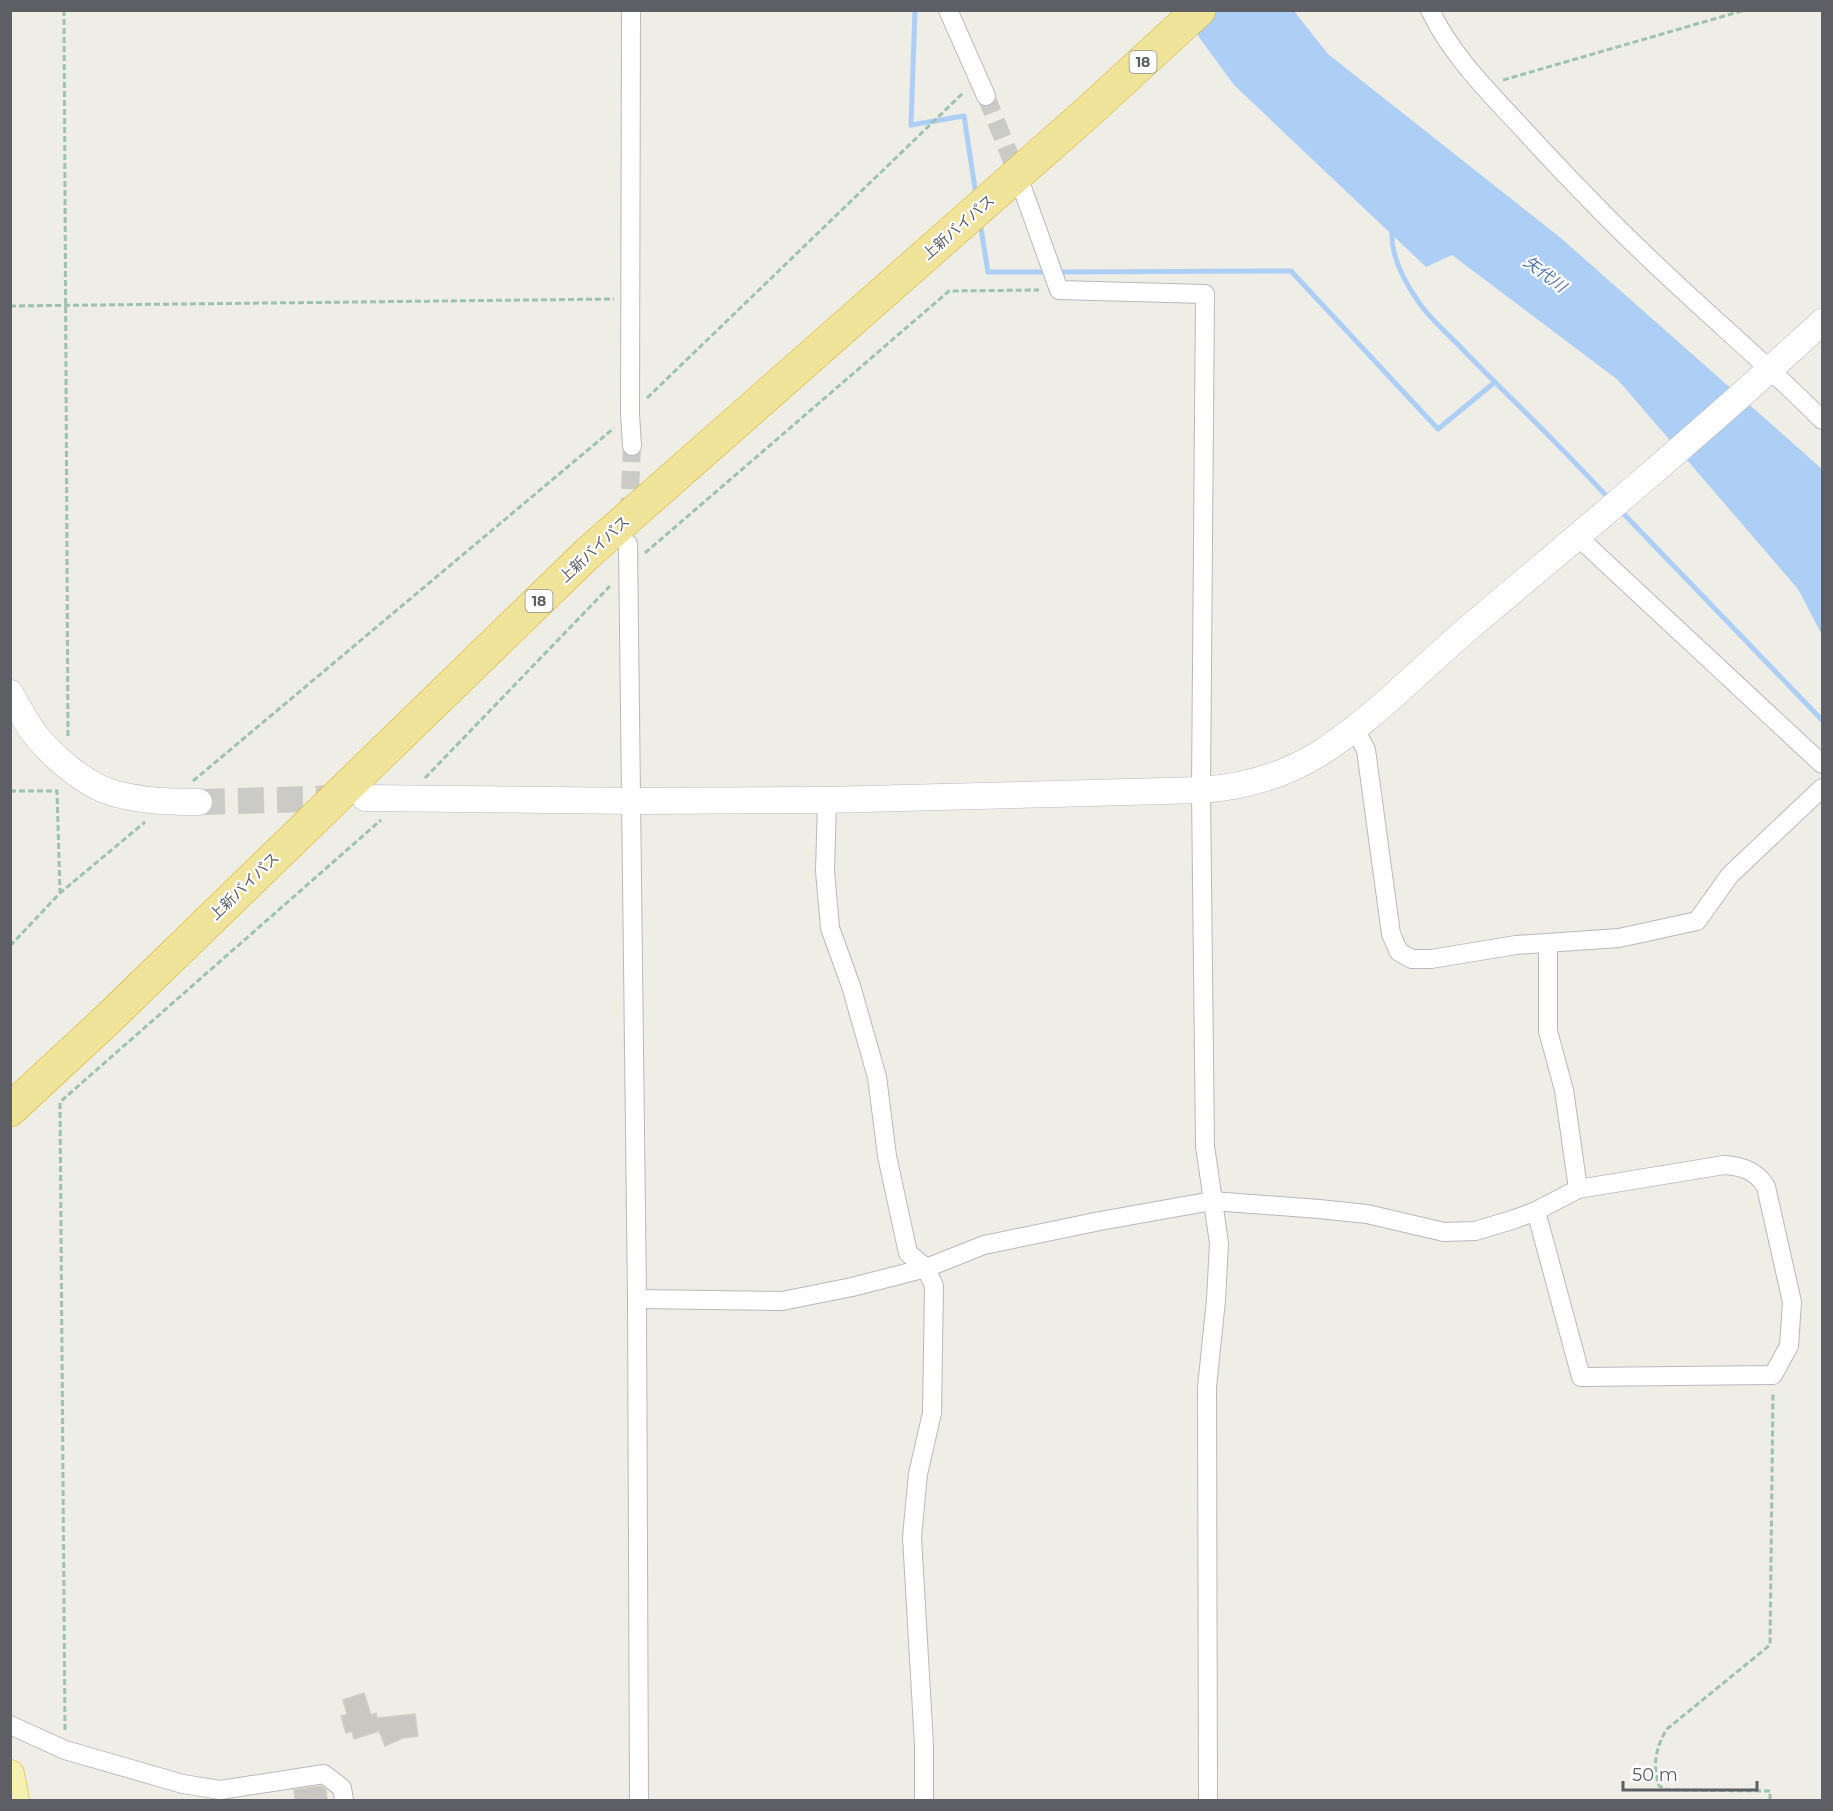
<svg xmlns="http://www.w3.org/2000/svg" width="1833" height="1811" font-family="Montserrat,'Noto Sans JP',sans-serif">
  <rect width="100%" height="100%" fill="#eeede6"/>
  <path fill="#aecff5" d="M1180,11H1294L1328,54L1562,239L1822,469V635L1798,589L1618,380L1452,255L1426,267L1234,85Z"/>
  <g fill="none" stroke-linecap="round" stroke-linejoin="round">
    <g stroke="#aecff5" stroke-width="5">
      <path d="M915,10L911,125L964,116L976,195"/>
      <path d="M980,222L988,272H1048"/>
      <path d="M1392,229C1390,254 1404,281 1418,301C1430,320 1453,338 1468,355C1515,403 1564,449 1609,499"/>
      <path d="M1057,272L1291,271L1438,429L1495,382"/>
      <path d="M1620,510L1822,720"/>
    </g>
  </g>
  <g fill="#c9c7c2" stroke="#d2cfc4" stroke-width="1.5">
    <path d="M364,1693L371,1715L376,1713L377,1718L415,1714L418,1736L403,1738L385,1746L379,1731L354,1739L352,1731L346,1733L341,1716L347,1714L343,1700Z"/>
    <path d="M321,1786L326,1790L327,1799L295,1800L294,1790Z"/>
  </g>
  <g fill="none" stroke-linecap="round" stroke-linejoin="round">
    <g stroke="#cacac6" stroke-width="18" stroke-dasharray="18 9" stroke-linecap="butt">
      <path d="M986,96L1020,181"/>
      <path d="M629,516L632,446"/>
    </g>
    <path stroke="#cacac6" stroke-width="26" stroke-dasharray="26 13" stroke-linecap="butt" d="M199,802L346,798"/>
    <g stroke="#b8b9be" stroke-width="20">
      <g id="street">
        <path d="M631,10L630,414L632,446"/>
        <path d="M948,10L986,96"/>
        <path d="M1430,10C1451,55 1489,92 1522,128C1570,180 1620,232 1672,280C1722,327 1774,371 1822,420"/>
        <path d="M1023,190L1059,290L1205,294L1201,790L1205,1146L1219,1243L1216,1300L1207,1387L1208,1800"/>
        <path d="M1578,537L1822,764"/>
        <path d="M628,544L637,1299L639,1800"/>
        <path d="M1355,729L1366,750L1391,934L1399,952L1412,959H1431L1516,945L1619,938L1697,921L1730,875L1822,788"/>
        <path d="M827,800L825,871L830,928L851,986L877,1077L887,1156L908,1253L926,1268L934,1286L932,1413L918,1474L912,1537L924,1745V1800"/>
        <path d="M1536,1211L1581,1377L1773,1375L1789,1346L1792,1302L1766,1187C1757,1171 1742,1166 1724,1165L1578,1189"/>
        <path d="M637,1299L782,1301L852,1287L926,1268L984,1245L1100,1221L1212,1201L1319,1209L1367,1214L1444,1232L1475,1231L1512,1220L1536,1211L1578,1189L1564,1090L1548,1031V944"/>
        <path d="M10,1725L65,1750L183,1784L220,1790L324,1774L342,1788L344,1800"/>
      </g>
    </g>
    <g stroke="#b7b9bd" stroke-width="27">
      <g id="secondary">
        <path d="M10,693C18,706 25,721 34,733C50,754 82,782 107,791C136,801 168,802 199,802"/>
        <path d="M365,798L633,801L827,800L1201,790C1243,787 1281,777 1317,755C1372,721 1420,669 1470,627C1589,527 1708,427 1822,322"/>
      </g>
    </g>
    <g stroke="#e1cc6c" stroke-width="30">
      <path id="primary" d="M10,1774L15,1800"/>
    </g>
    <g stroke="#d8b01b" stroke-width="34">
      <path id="highway" d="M10,1110L109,1018L588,553L1087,113L1199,10"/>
    </g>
    <g stroke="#9fc2ad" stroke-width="3" stroke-dasharray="6 3" stroke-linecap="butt">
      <path d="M64,10L68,738"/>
      <path d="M1503,80L1745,10"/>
      <path d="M10,306L614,299"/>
      <path d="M647,398L964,92"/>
      <path d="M645,553L949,291L1039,290"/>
      <path d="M425,778L610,586"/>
      <path d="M193,781L614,428"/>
      <path d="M10,791H57L60,893"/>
      <path d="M10,946L60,893L145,822"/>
      <path d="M65,1730L60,1102L381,820"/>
      <path d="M1770,1800V1791L1668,1790L1659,1786C1652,1766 1656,1746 1667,1729L1770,1645L1773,1392"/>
    </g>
    <use href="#street" stroke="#fff" stroke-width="18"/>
    <use href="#secondary" stroke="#fff" stroke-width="26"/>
    <use href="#primary" stroke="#f5f1b3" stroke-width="28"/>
    <use href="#highway" stroke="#f0e39a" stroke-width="33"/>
  </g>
  <g text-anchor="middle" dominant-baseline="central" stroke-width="4.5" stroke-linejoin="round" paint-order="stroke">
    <g fill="#fff" stroke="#8e8f92" stroke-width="1.5">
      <rect x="1129.5" y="51" width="27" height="22" rx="4.5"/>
      <rect x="525.5" y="590" width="27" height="22" rx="4.5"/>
    </g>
    <g font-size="14" font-weight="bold" fill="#5d5f64">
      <text x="1143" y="62">18</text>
      <text x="539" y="601">18</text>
    </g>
    <g font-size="15" fill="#5d5f64" stroke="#fff">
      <text transform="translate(958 227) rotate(-41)">上新バイパス</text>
      <text transform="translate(594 549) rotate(-43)">上新バイパス</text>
      <text transform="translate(244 886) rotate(-44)">上新バイパス</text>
    </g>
    <g font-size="16" font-style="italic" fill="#5174ad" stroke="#fff">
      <text transform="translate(1545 274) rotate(37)">矢代川</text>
    </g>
  </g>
  <rect width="1833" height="1811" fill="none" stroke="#5d5f64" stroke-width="24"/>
  <path d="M1623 1781v9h134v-9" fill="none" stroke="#5d5f64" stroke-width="3"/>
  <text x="1632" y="1781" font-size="18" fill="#5d5f64" stroke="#ffffff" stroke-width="4.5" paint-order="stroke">50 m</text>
</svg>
